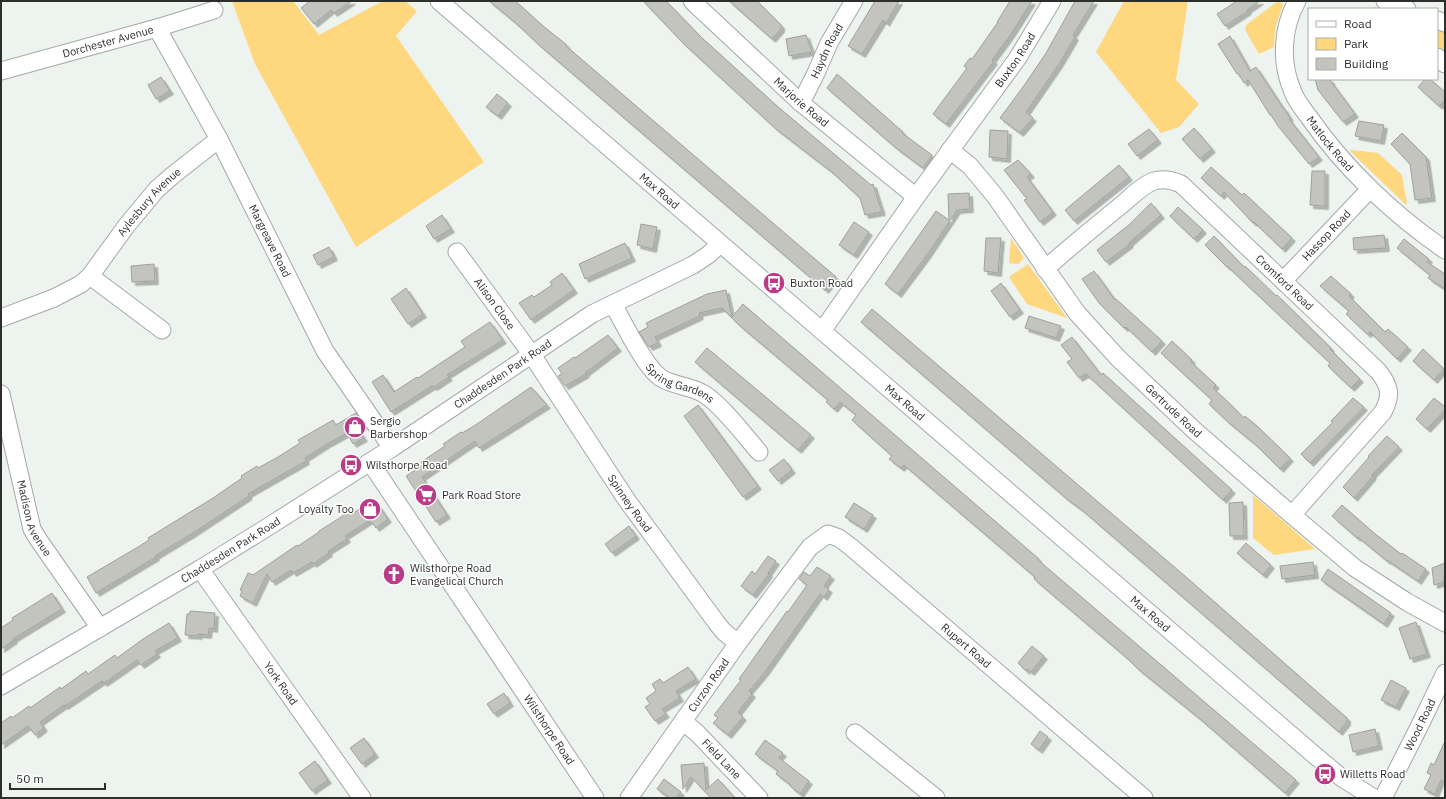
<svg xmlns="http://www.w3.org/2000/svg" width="1446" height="799" font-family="'IBM Plex Sans',sans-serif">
  <defs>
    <filter id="shadow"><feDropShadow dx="3.5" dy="3.5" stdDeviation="0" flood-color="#0004"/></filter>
  </defs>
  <rect width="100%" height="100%" fill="#edf3ee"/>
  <g fill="#fed77e">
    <path d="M232,1H293L319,35L383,1H405L417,11L396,36L484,162L356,247L255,64Z"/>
    <path d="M1124,1H1188L1176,80L1199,104L1179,127L1161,133L1096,52Z"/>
    <path d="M1278,1L1283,4L1275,29L1274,47L1259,54L1245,30L1246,25Z"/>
    <path d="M1437,24L1445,27V59L1437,49Z"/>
    <path d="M1351,150L1378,153L1402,175L1407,204L1406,205L1350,151Z"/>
    <path d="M1011,238L1024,258L1018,264L1009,263Z"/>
    <path d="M1028,264L1067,318L1027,304L1009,277Z"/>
    <path d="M1253,495L1315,549L1274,555L1253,538Z"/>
  </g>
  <g fill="#c2c4bd" stroke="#a0a19b" filter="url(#shadow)">
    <path d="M310,1H352L334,13L331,10L314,24L301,8Z"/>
    <path d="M489,1H515L521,6L543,26L567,45L566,46L836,277L825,290L538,44L517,24Z"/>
    <path d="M643,1H666L701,37L777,106L871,185L873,184L882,212L865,215L860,198L832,172L776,129L684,44Z"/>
    <path d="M729,1H757L781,25V29L772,39Z"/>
    <path d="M875,1H899L886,23L883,20L862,54L848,46Z"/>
    <path d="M1010,1H1032L1011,34L992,60L994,61L987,70L946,124L933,114L967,68L964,66L970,58L972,59L998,22H997Z"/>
    <path d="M1075,1H1094L1073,35L1075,37L1059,64L1026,112L1033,118L1020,133L1000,118L1023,87L1046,53Z"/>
    <path d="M1237,1H1260L1247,10L1248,11L1225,26L1217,14Z"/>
    <path d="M806,35L812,52L789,56L786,39Z"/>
    <path d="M1230,36L1250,71L1256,67L1283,108H1284L1290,118L1289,119L1319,157L1309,164L1278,126L1271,115H1270L1248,80L1244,83L1238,73L1237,74L1218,44Z"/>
    <path d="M837,74L903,132L902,133L932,155L923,168L895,147L827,88Z"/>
    <path d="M161,77L170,91L156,99L148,85Z"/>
    <path d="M1315,79H1330L1332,83L1355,114L1343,122L1318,90Z"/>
    <path d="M1425,79H1430L1445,92V100L1439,106L1418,87Z"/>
    <path d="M497,94L508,103L498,116L486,107Z"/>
    <path d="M1359,121L1384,125L1381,141L1355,136Z"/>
    <path d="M1194,128L1212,149L1200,159L1182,139Z"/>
    <path d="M1149,129L1158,140L1137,156L1128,144Z"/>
    <path d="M990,130L1008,131L1007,159L989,157Z"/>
    <path d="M1402,133L1426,157L1432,198L1415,200L1410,164L1391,144Z"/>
    <path d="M1018,160L1031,174L1027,177L1053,212L1040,222L1024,200L1027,199L1004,170Z"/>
    <path d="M1119,165L1129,177L1074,221L1065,210Z"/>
    <path d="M1211,167L1242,195L1244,193L1292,238L1282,249L1254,222L1253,223L1224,192L1221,196L1201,178Z"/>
    <path d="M1312,171H1325V206L1310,205Z"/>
    <path d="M969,193L970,209L957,210L927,255L898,294L885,284L936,211L949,220L948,194Z"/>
    <path d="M1151,203L1161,215L1129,243L1130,244L1106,262L1097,250L1130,224Z"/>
    <path d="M1178,207L1203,230L1194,239L1170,216Z"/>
    <path d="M442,215L451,229L434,239L426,226Z"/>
    <path d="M854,222L869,232L854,255L839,245Z"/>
    <path d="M641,224L657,227L653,249L637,245Z"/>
    <path d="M1384,235L1386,248L1354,250L1353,238Z"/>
    <path d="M1214,236L1244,267L1245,266L1276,296L1277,295L1331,348L1330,349L1360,379L1351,388L1328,366L1330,363L1227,266V267L1205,245Z"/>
    <path d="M986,238H1001L998,273L984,271Z"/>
    <path d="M1404,239L1429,259L1427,262L1445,274V289L1428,278L1430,275L1397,248Z"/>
    <path d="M625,243L632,258L585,279L579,264Z"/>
    <path d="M329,247L334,257L318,265L313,255Z"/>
    <path d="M154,264L155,281L132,282L131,266Z"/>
    <path d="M1094,271L1115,300L1116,299L1162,341L1152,352L1126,327L1124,328L1099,303L1082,279Z"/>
    <path d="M562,273L574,290L531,320L519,303L532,295L534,297L552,285L550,282Z"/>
    <path d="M1331,276L1351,294L1349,296L1385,332L1388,329L1408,347L1397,359L1370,332L1367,334L1346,314L1349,311L1320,286Z"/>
    <path d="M1001,283L1020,310L1010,317L991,291Z"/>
    <path d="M406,288L423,314L408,324L391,299Z"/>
    <path d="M726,290L732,317L743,304L759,318L1039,559L1038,560L1296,780L1285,793L1199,718L1138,669L1127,658L1034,579L1035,577L904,465L901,468L889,459L892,456L852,420L856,415L840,402L834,409L826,402L828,400L739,325L722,308L699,313L700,316L655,337L658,343L649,347L639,332L648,327L646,323L707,294Z"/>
    <path d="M872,309L1186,577L1347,718V722L1339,732L1082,510L1067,499L861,322Z"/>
    <path d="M1029,316L1061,326L1056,338L1025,328Z"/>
    <path d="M490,322L503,340L447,375L449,377L434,387L432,386L391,412L372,382L383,375L394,392L417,377L418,378L465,347L461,341Z"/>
    <path d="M608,335L618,348L585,373L586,374L565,386L558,376L562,374L558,368L574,357L575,358Z"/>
    <path d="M1072,337L1101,375L1103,373L1232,490L1223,500L1086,374L1079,378L1067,362L1072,359L1061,345Z"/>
    <path d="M1172,341L1192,360L1191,362L1216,385L1213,388L1230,404L1244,418L1245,416L1257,426L1290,458L1280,469L1256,445L1228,422L1209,404L1212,400L1161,353Z"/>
    <path d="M707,348L811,435L798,450L695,362Z"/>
    <path d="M1423,349L1444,369L1434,380L1413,361Z"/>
    <path d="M531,387L547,405L479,448L475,441L422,477L447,515L436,522L406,476L423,465L421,462L445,446L443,444L461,432L462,433L474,426Z"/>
    <path d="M1353,398L1364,407L1310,463L1301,454L1333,422L1331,421Z"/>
    <path d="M1434,398L1445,407V410L1427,429L1416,419Z"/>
    <path d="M698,405L758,486L743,497L684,416Z"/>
    <path d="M356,413L364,425L358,429L364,438L353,444L347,433L327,444L305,458L306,461L248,494L249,496L193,533L155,556L156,557L96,593L87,577L138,547L149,540L148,538L213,498L242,478L241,476L257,466L258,468L278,457L300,443L298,440L314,431L333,420L336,425Z"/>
    <path d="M1387,436L1399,447L1372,475L1373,476L1354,498L1343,487L1369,457L1368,456Z"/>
    <path d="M784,459L792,470L778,481L769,470Z"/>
    <path d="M374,499L388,519L376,528L370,520L345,536L347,539L328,551L329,553L313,564L312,562L293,573L291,570L272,582L267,574L253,603L240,596L242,591L240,590L248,573L253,575L297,545L298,546L319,532V531L338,519L353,509L355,512Z"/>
    <path d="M1243,502L1244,536H1230L1229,503Z"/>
    <path d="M854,503L873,515L864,529L845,517Z"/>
    <path d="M1342,505L1374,533L1401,554L1402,553L1426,569L1418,581L1387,560V561L1358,537L1357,538L1332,516Z"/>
    <path d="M629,526L636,536L612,553L605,544Z"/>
    <path d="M1246,543L1271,565L1263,575L1237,553Z"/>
    <path d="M768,556L776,561L768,573L769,574L753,595L741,586L752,571L755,574Z"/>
    <path d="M1313,562L1315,575L1282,579L1280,566Z"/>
    <path d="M1445,563L1444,582L1434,585L1432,568Z"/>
    <path d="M817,567L831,576L824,586L829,589L824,597L820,594L765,672L749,691L752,694L738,712L743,717L728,735L713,723L718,718L714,715L741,680L739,679L787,611L788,612L807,585L799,579L804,572L810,576Z"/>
    <path d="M1328,569L1391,613L1384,624L1321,580Z"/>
    <path d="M52,593L62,609L13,639L14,640L1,649V628L13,620L12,618Z"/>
    <path d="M190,611L215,613L214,629L209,628L208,635L198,634L199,636L185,635L187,614H190Z"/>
    <path d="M1416,622L1427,654L1410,659L1399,628Z"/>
    <path d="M169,623L178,638L155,651L157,654L141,665L137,660L104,683L102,681L65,706L64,705L40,722L44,728L35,735L28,726L1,745V723L11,716L12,718L29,706L30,708L60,687L61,689L86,671L88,674L115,655L117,658L143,639Z"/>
    <path d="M1032,646L1044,656L1031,672L1027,669L1026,671L1018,663Z"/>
    <path d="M688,667L696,679L676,691L680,698L662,709L666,714L655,721L645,707L650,704L646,698L656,691L652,684L660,679L663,683Z"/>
    <path d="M1391,680L1406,688L1396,707L1381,700Z"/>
    <path d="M504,693L510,703L494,714L487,704Z"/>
    <path d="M1375,729L1379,746L1353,752L1349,735Z"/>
    <path d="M1040,731L1048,737L1039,750L1031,744Z"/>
    <path d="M364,738L375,754L362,764L350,748Z"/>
    <path d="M765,740L783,753L779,758L809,781L800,794L790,786L791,785L776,774L778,771L755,754Z"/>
    <path d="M1445,741V782L1441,780L1435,794L1424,789L1431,775L1427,773L1431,763L1434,765Z"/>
    <path d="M315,761L328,780L312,791L299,773Z"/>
    <path d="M704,763L706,790L718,779L735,798H711L691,777L683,789L681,765Z"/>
    <path d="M664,779L681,792L676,798H670L657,789Z"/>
  </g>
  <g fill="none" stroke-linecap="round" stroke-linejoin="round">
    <g stroke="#a3a9a4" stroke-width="19">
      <g id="minor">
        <path id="s1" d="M439,1L1312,753L1342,778L1374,798"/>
        <path id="s2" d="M692,1L801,103L916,197"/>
        <path id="s3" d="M1297,1C1282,28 1280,63 1293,92C1296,101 1303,109 1309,117C1344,168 1394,215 1445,250"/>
        <path d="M1385,1L1407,9"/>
        <path d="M1437,20L1445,23"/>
        <path id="s4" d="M157,28L219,139L325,351L392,448"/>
        <path d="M1437,57L1445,64"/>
        <path id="s5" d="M1,71L157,28L214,10"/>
        <path id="s6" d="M801,103L816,73L829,43L854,1"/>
        <path id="s7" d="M950,150L970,166L995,196L1077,313L1118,358L1194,430L1292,515L1355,568L1407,602L1445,623"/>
        <path id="s8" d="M457,252L532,355L626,499L716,622L724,632L738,643"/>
        <path id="s9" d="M1045,269C1071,246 1098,224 1125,202C1133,195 1144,184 1154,181C1164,178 1172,180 1181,184L1378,371C1390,386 1392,395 1383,412L1292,515"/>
        <path d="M90,276L162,330"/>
        <path id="s10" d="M1283,281L1370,189"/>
        <path id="s11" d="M613,304C623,322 645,368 661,378C674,386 691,386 704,394C722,405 745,436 759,452"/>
        <path id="s12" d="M1,318L54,298L81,284L90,276L127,225L157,189L173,175L219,139"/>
        <path id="s13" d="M822,331L916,197L1017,59L1052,1"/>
        <path id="s14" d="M1,394L32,529L38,539L100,628"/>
        <path id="s15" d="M370,462L595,798"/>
        <path id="s16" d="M200,569L362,798"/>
        <path id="s17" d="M1,686L200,569L263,530L392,448L592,314L693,265L708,255L720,244"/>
        <path id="s18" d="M683,721L698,734L759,798"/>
        <path d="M855,733L936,798"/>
        <path id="s19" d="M629,798L738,643L810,547L828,534L839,538L851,547L1144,798"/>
        <path id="s20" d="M1383,798L1419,727L1445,673"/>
      </g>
    </g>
    <use href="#minor" stroke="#fff" stroke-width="17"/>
  </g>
  <defs>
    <g id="bus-disc" transform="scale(1.15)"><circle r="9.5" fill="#ba3b87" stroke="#fefffe"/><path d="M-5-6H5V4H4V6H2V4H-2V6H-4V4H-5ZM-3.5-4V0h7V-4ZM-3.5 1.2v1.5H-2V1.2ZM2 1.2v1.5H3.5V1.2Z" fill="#fff"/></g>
    <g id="shop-disc" transform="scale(1.15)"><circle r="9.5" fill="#ba3b87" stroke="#fefffe"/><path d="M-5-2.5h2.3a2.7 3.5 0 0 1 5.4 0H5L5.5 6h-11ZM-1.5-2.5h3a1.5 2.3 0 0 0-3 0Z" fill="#fff"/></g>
    <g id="supermarket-disc" transform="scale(1.15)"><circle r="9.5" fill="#ba3b87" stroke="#fefffe"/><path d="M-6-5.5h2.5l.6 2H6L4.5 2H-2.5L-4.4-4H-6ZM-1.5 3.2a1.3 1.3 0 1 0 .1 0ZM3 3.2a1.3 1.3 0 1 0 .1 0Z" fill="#fff"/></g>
    <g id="church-disc" transform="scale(1.15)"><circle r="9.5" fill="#ba3b87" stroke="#fefffe"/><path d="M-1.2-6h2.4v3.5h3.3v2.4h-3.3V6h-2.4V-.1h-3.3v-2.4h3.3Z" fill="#fff"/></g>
  </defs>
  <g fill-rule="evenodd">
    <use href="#bus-disc" x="774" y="283"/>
    <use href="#shop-disc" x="355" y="427"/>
    <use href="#bus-disc" x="351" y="465"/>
    <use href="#supermarket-disc" x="426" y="495"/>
    <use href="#shop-disc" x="370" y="509"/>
    <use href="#church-disc" x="394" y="574"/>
    <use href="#bus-disc" x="1325" y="774"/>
  </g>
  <g text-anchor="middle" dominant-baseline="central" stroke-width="3" stroke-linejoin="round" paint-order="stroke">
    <g font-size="11" fill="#2d2f2d" stroke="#fefffe">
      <text stroke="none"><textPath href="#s5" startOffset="111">Dorchester Avenue</textPath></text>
      <text stroke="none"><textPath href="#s6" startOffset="58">Haydn Road</textPath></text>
      <text stroke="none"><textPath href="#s13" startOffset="333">Buxton Road</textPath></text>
      <text stroke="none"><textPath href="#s2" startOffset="149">Marjorie Road</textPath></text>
      <text stroke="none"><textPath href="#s3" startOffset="158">Matlock Road</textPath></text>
      <text stroke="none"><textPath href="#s1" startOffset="291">Max Road</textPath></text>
      <text stroke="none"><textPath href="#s12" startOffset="194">Aylesbury Avenue</textPath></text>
      <text stroke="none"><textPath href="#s10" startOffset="63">Hassop Road</textPath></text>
      <text stroke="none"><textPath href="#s4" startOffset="241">Margreave Road</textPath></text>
      <text stroke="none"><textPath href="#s9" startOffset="311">Cromford Road</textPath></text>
      <text stroke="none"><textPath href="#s8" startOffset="64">Alison Close</textPath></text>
      <text stroke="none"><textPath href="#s17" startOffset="591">Chaddesden Park Road</textPath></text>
      <text stroke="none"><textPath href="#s11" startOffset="108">Spring Gardens</textPath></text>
      <text stroke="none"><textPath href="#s1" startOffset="615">Max Road</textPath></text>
      <text stroke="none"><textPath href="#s7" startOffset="345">Gertrude Road</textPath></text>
      <text stroke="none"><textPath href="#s8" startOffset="305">Spinney Road</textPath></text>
      <text stroke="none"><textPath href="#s14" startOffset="129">Madison Avenue</textPath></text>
      <text stroke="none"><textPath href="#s17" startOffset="267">Chaddesden Park Road</textPath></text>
      <text stroke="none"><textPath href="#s1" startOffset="939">Max Road</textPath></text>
      <text stroke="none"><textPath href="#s19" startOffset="510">Rupert Road</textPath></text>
      <text stroke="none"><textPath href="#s16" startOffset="140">York Road</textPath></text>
      <text stroke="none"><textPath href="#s19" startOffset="138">Curzon Road</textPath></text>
      <text stroke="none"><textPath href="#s20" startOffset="82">Wood Road</textPath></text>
      <text stroke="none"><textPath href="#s15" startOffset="322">Wilsthorpe Road</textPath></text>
      <text stroke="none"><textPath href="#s18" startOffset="54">Field Lane</textPath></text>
    </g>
    <g font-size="11" fill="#2d2f2d" stroke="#fefffe" text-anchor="start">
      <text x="790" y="283">Buxton Road</text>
      <text x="370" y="421">Sergio<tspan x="370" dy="13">Barbershop</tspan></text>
      <text x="366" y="465">Wilsthorpe Road</text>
      <text x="442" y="495">Park Road Store</text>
      <text x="354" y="509" text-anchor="end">Loyalty Too</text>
      <text x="410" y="568">Wilsthorpe Road<tspan x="410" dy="13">Evangelical Church</tspan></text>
      <text x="1340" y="774">Willetts Road</text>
    </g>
  </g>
  <rect width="1446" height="799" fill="none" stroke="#2d2f2d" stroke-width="4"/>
  <rect x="1308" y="8" width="130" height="72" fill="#fefffe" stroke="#aaacaa"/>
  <rect x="1316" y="21" width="20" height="6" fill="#ffffff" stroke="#aaacaa"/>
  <text x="1344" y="28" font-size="12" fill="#2d2f2d">Road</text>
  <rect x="1316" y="38" width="20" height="12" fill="#fed77e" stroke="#aaacaa"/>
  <text x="1344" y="48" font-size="12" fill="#2d2f2d">Park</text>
  <rect x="1316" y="58" width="20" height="12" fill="#c2c4bd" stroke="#aaacaa"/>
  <text x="1344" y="68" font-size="12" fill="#2d2f2d">Building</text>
  <path d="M10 783v6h95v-6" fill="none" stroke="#2d2f2d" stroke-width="2"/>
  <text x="16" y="783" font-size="12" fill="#2d2f2d" stroke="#fefffe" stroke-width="3" paint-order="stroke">50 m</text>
</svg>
